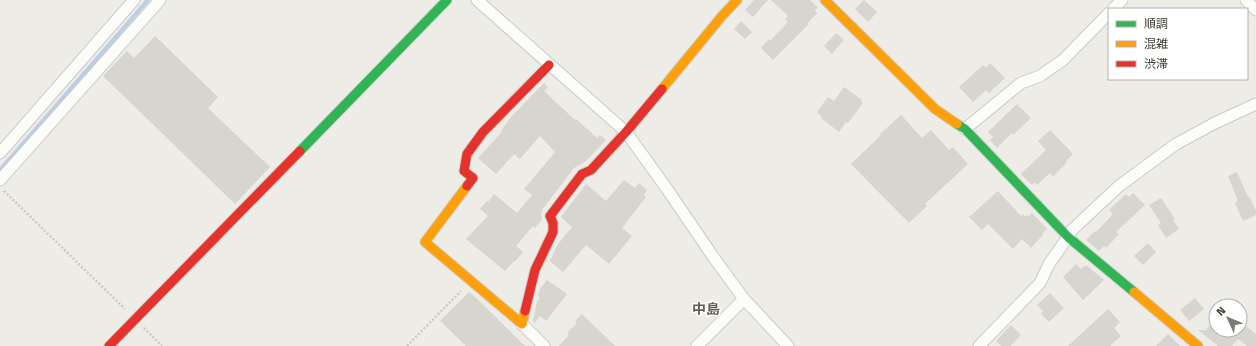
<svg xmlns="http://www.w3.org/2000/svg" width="1256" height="346" font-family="'Titillium Web','Noto Sans JP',sans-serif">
  <rect width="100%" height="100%" fill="#edece7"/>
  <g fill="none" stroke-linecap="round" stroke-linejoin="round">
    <path stroke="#bccde6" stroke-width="4" d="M0,170L148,0"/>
  </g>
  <g fill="#d6d5d0">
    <path d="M754,0H768L753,17L745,10Z"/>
    <path d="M771,0H810L818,8L815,10L817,13L807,24L808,25L773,60L761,48L769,39L770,41L788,22L785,19L788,16Z"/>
    <path d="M864,0L877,12L868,22L855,9Z"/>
    <path d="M741,21L752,32L745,39L734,29Z"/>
    <path d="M836,33L844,40L832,54L824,46Z"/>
    <path d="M155,36L218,97L208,108L270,167L235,204L103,76L127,51L134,58Z"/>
    <path d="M990,63L1005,78L989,93L986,90L973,102L959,87L983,65L986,68Z"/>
    <path d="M544,83L548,87L544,91L575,120L576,119L597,138L600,135L606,140L585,162L574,168L542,210L541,215L542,220L535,228L533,226L516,246L523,252L515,262L514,261L505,271L466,239L488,216L480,209L487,201L488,202L494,194L517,213L532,195L524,189L555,152L540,136L520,159L514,154L496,174L478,158L502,132L501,131L511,117Z"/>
    <path d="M844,87L862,100L861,101L863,103L848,123L846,122L839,132L821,118L822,117L817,112L828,97L834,101Z"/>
    <path d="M1017,104L1031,118L1013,135L1012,133L997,148L990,140L993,137L988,132Z"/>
    <path d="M901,115L922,138L931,130L949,150L953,147L968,164L925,204L927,206L909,223L851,164L881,135L880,134Z"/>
    <path d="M1050,130L1073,154L1066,161L1067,162L1053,177L1050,173L1037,185L1035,182L1032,185L1021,174L1046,150L1038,141Z"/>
    <path d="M1237,172L1248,197L1249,196L1256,211V215L1243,221L1235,203L1238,201L1228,176Z"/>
    <path d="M624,180L635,188L639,183L647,190L644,195L646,197L622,228L632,236L609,264L586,245L563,272L550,261L558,244L572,227L561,217L586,184L606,201Z"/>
    <path d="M998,191L1021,216L1023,214L1025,217L1027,215L1029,216L1032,213L1047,229L1042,234L1043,235L1031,248L1022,239L1013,249L988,224L982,230L969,217Z"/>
    <path d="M1133,193L1145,205L1116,232L1119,234L1106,248L1104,246L1099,251L1086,240L1095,231L1096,232L1113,214L1109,210L1126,194L1129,197Z"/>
    <path d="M1161,198L1175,219L1173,220L1179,229L1166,238L1158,225L1161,223L1149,205Z"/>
    <path d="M1148,243L1156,252L1143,265L1134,256Z"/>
    <path d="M1076,264L1081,269L1086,265L1104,280L1083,300L1063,277Z"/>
    <path d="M547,280L567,294L546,321L540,316L535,323L533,321L537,301L540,298L538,296L540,289Z"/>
    <path d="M469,292L473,295L525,346H466L440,321Z"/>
    <path d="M1050,293L1064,308L1049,322L1041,314L1043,311L1037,305Z"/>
    <path d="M1195,298L1204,309L1189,321L1180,310Z"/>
    <path d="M1108,309L1120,322L1114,328L1121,336L1110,346H1068Z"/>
    <path d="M582,314L615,346H559L569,335L567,333L577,323L575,321Z"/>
    <path d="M1216,318V330H1240V321L1256,334V346H1247L1238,339L1232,346H1218L1198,330H1206Z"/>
    <path d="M1011,325L1021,335L1011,346H1001L996,341Z"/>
    <path d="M1168,334L1180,346H1156Z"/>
  </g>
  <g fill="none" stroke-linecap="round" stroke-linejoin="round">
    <g stroke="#cbcac5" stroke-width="13">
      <g id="street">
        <path d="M477,0L626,132L667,189L714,258L744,299L788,346"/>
        <path d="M1246,0L1256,10"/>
        <path d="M1113,9L1122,0"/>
        <path d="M965,129L1021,83L1040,76L1063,60L1109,13"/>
        <path d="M0,153L134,0"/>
        <path d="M0,180L160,0"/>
        <path d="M522,324L544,346"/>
        <path d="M697,346L744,299"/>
        <path d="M979,346L1040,283L1049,264L1068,237L1072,230L1119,186L1176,144L1215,123L1256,104"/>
      </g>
    </g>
    <g stroke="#cccbc1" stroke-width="11">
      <g id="fast">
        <path d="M957,124L965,129L1068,237L1134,292"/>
        <path d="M300,151L447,0"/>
      </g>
    </g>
    <g stroke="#cccbc1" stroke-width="11">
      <g id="slow">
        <path d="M825,0L935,109L957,124"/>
        <path d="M662,89L722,16L737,0"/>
        <path d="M467,186L425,242L522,324L525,311"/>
        <path d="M1134,292L1198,346"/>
      </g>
    </g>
    <g stroke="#cccbc1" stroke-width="11">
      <g id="jam">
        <path d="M467,186L473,178L464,171L467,154L483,132L549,65"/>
        <path d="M525,311L535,270L553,232V223L550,216L582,174L591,170L626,132L662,89"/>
        <path d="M109,346L300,151"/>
      </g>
    </g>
    <g stroke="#cbcac6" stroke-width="2.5" stroke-dasharray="2 2" stroke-linecap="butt">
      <path d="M4,191L125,309"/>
      <path d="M144,328L162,346"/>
      <path d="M407,346L461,291"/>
    </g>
    <use href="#street" stroke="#fcfcfb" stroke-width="11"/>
    <use href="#fast" stroke="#30b455" stroke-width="9"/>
    <use href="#slow" stroke="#ff9f0a" stroke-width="9"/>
    <use href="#jam" stroke="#e5322d" stroke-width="9"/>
  </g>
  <g text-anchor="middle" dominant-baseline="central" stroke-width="3" stroke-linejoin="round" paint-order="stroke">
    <g font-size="14" font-weight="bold" fill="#635e4e" stroke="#fff">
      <text x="706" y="308">中島</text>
    </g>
  </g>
  <rect x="1108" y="8" width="140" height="72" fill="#ffffff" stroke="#b3b2ae"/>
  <rect x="1116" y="21" width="20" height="6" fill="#30b455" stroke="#b3b2ae"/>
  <text x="1144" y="28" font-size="12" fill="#413f35">順調</text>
  <rect x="1116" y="41" width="20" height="6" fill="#ff9f0a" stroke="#b3b2ae"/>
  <text x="1144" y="48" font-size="12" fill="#413f35">混雑</text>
  <rect x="1116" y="61" width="20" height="6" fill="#e5322d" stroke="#b3b2ae"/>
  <text x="1144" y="68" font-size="12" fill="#413f35">渋滞</text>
  <g transform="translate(1228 318) rotate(314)"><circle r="19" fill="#ffffff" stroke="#b3b2ae"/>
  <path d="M0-3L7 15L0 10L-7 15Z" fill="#7d7c73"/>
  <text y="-6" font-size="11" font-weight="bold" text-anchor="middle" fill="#413f35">N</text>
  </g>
</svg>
